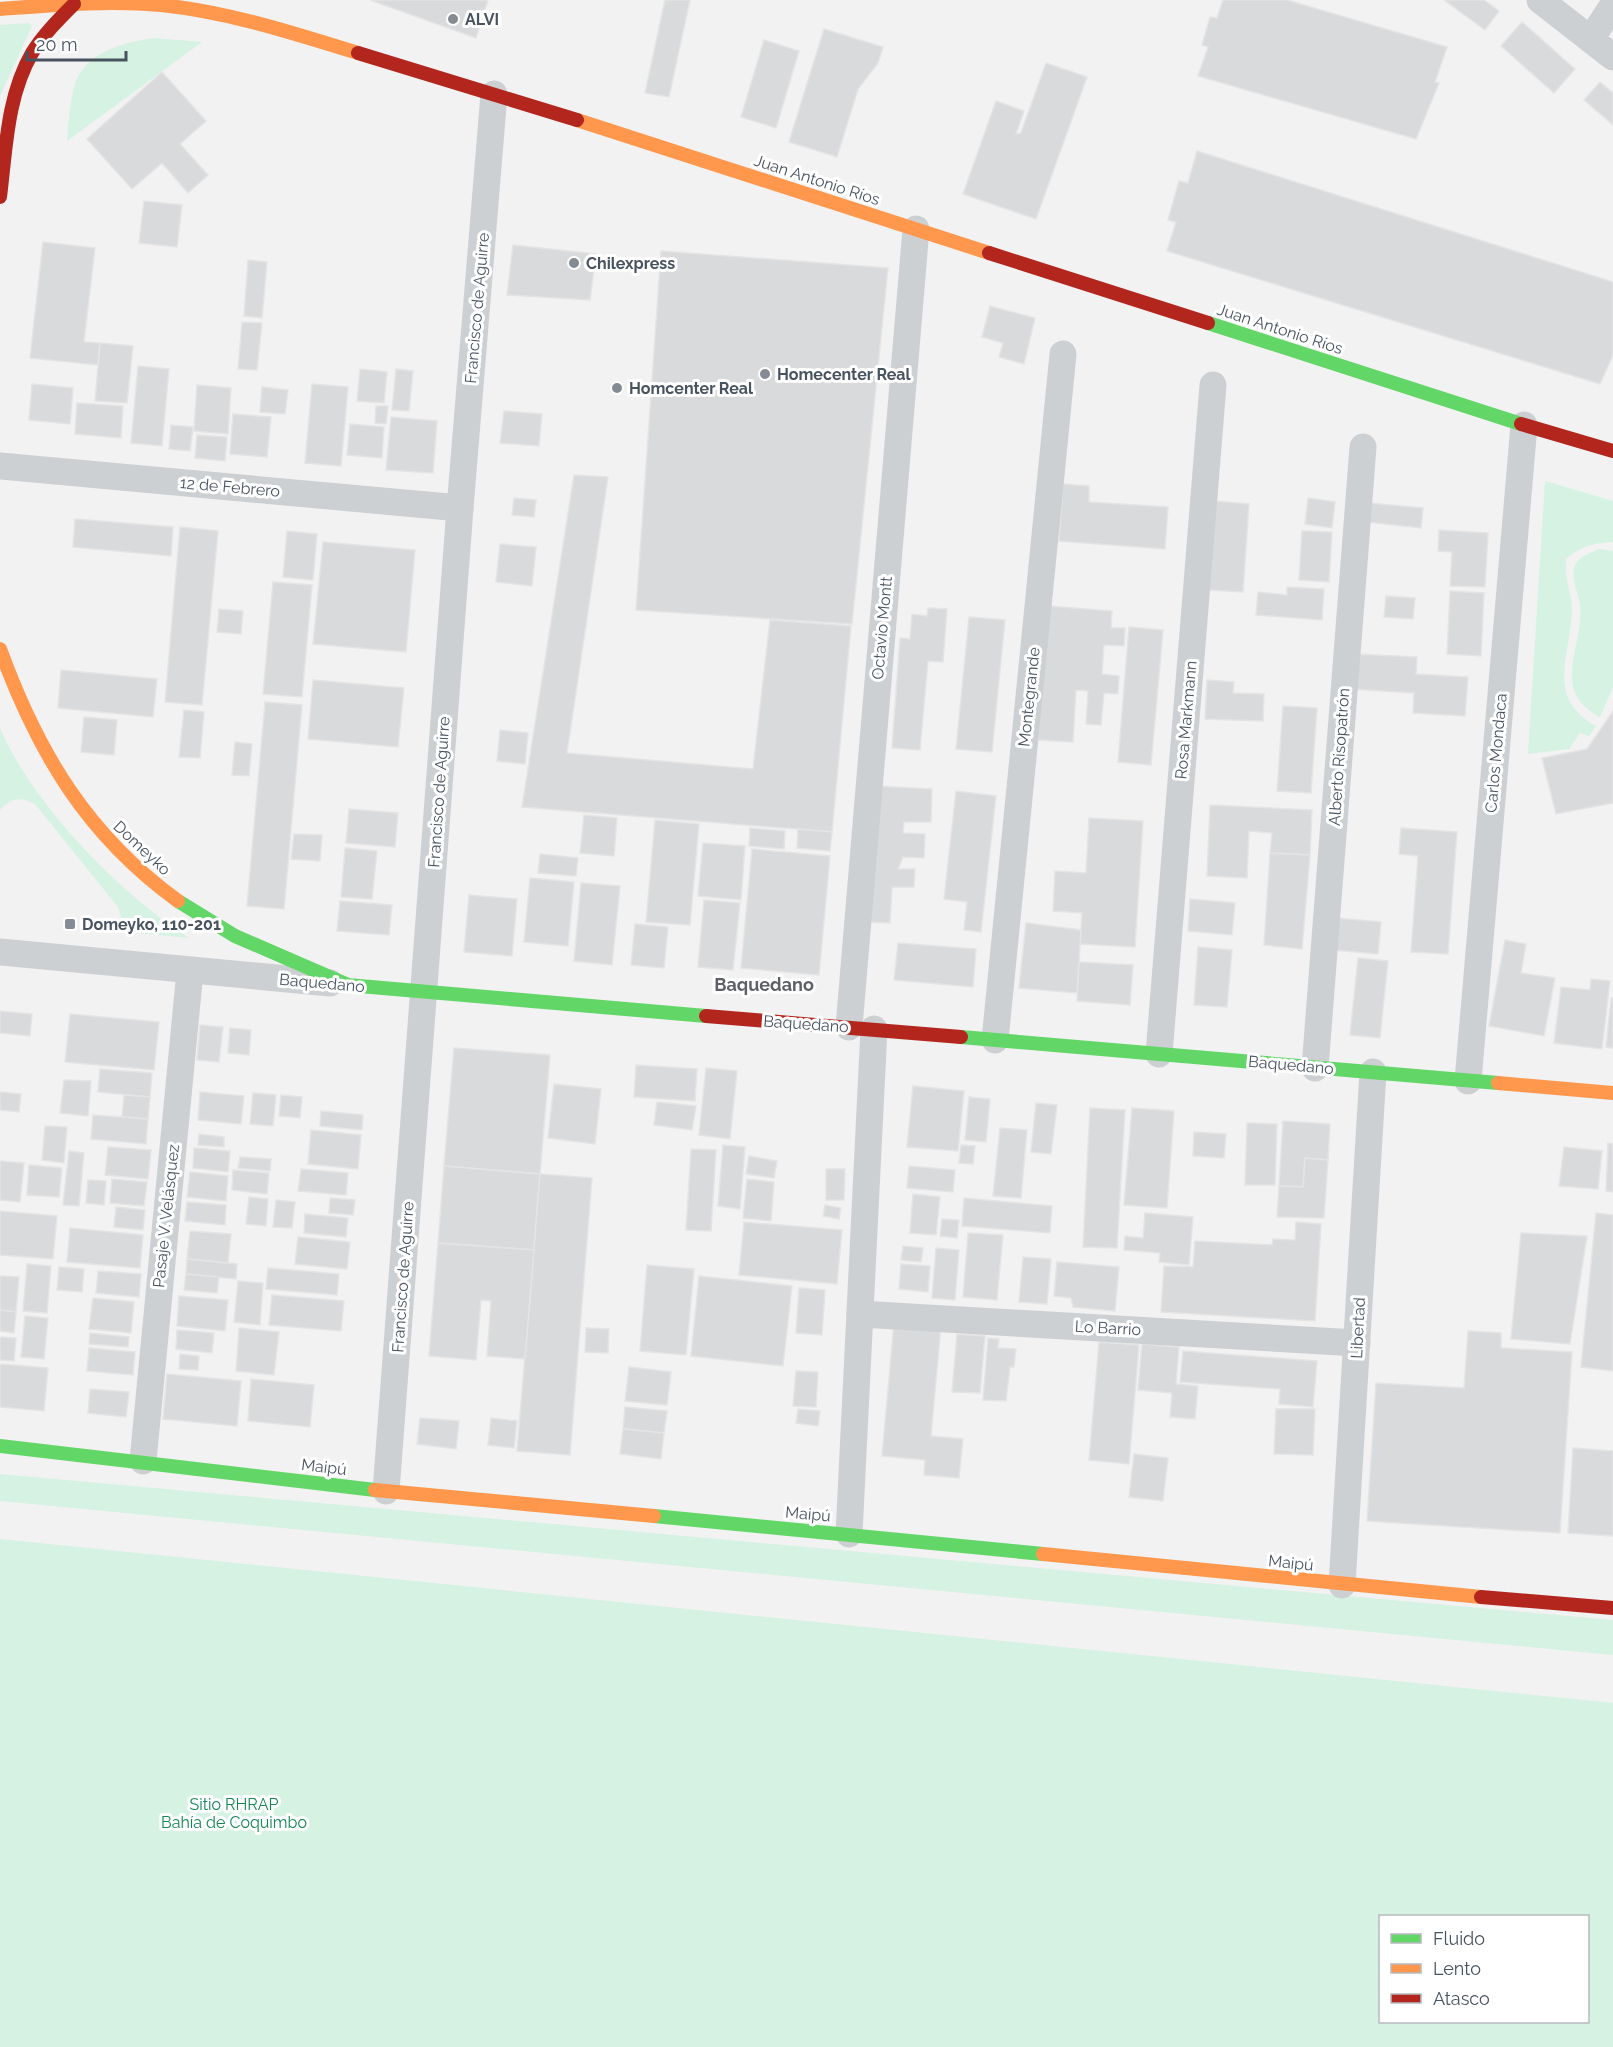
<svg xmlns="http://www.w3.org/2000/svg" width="1613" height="2047" font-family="Raleway,sans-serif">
  <rect width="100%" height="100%" fill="#f2f2f2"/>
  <g fill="#d5f2e2" fill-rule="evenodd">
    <path d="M29,23L32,26L0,96V25Z"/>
    <path d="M154,38L202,42L67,141C69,123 70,88 80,73C96,49 128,42 154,38Z"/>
    <path d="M1545,481L1613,501V542C1593,543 1581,546 1566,559C1564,581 1572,592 1572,609C1571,656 1544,697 1596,726L1589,736L1580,733L1569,749L1528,754Z"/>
    <path d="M1599,549L1613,551V687L1600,717C1549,690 1584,649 1580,605C1579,593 1571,581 1574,568C1577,557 1589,554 1599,549Z"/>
    <path d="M0,728C33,805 119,893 189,938L107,930L118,926L122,920L118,907L35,804C21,796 10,798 0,810Z"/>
    <path d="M0,1474L1613,1620V1655L0,1501Z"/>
    <path d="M0,1539L1613,1703V2047H0ZM1380,1916H1588V2022H1380Z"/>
  </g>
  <g fill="#d9dadc" stroke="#e4e4e5" stroke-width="1.5">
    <path d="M370,0H488L476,38Z"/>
    <path d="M665,0H690L669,97L645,93Z"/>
    <path d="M1223,0H1287L1447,47L1435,82L1439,83L1416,139L1198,76L1208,47L1202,45L1210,17L1217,18Z"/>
    <path d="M1444,0H1484L1499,11L1485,30Z"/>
    <path d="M1522,22L1575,69L1554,93L1501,46Z"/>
    <path d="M824,29L883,47L878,63L858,89L837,157L789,142Z"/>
    <path d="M764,40L799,51L776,128L741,117Z"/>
    <path d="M1046,63L1087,77L1036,219L963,194L996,101L1024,111L1016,134L1021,133Z"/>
    <path d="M162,72L206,121L180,144L208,175L188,193L162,163L132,189L87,139Z"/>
    <path d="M1600,82L1613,93V125L1584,100Z"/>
    <path d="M1197,151L1613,282V355L1600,384L1167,251L1176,222L1168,220L1179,181L1188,183Z"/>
    <path d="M144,201L182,205L177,247L139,243Z"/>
    <path d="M43,242L95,248L84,342L100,343L98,365L30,358Z"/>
    <path d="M513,245L596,254L590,300L507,295Z"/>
    <path d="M661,251L888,268L852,624L636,610Z"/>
    <path d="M248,260L267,262L262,318L244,316Z"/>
    <path d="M990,306L1035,318L1024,364L999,357L1003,343L982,337Z"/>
    <path d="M242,322L262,323L257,370L238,369Z"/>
    <path d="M100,343L133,346L127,403L95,401Z"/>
    <path d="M138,366L169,369L162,446L131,443Z"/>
    <path d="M360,369L387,372L384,403L357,401Z"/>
    <path d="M396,369L413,371L409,411L392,410Z"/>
    <path d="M32,384L73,388L70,424L29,420Z"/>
    <path d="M312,384L348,387L341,466L305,463Z"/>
    <path d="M197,385L231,388L228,434L194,431Z"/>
    <path d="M262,387L288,390L285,414L260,412Z"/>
    <path d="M77,403L123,406L121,438L75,434Z"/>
    <path d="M376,406H388L386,424L375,423Z"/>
    <path d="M504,411L542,414L539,446L500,443Z"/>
    <path d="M233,414L271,417L267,457L230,454Z"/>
    <path d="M391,417L437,421L433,473L386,470Z"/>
    <path d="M350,424L384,427L382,458L347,455Z"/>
    <path d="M171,425L193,427L190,451L169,449Z"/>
    <path d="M197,435L227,437L225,461L195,458Z"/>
    <path d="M574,475L608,477L567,753L753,769L770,620L851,626L832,832L522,807Z"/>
    <path d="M1063,484L1089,486V502L1168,507L1165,549L1059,541Z"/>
    <path d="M514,498L536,500L534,517L512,515Z"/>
    <path d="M1308,498L1335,502L1332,528L1305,524Z"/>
    <path d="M1215,501L1249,504L1243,592L1209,590Z"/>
    <path d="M1369,503L1423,508L1421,528L1367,522Z"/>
    <path d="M75,519L173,527L171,556L73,547Z"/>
    <path d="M180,527L218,531L202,705L165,702Z"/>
    <path d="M1439,530L1488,533L1485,587L1450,586L1452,552L1438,551Z"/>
    <path d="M287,531L317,534L313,580L283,577Z"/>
    <path d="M1302,531L1332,532L1329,582L1299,580Z"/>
    <path d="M323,542L415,550L406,652L313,644Z"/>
    <path d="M500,544L536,547L532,586L496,582Z"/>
    <path d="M273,582L312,585L302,697L263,694Z"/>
    <path d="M1287,587L1324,589L1322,620L1256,615L1258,592L1287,595Z"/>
    <path d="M1450,591L1484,593L1481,656L1447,654Z"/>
    <path d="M1386,596L1415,598L1413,619L1384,617Z"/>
    <path d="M1048,606L1112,611L1111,628H1125L1124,646L1104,645L1102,674L1119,676L1118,694L1104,693L1101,725L1086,724L1088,691L1076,690L1073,742L1038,740Z"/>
    <path d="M928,608L947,609L943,662L928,661L920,750L892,748L900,638L910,639L912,614L927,616Z"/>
    <path d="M219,609L243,611L241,634L217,632Z"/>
    <path d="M969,617L1005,620L992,752L956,749Z"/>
    <path d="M1129,627L1163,630L1151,765L1118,762Z"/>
    <path d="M1355,654L1417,657L1416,674L1468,677L1465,716L1413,713L1414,693L1352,689Z"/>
    <path d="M61,670L157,679L153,717L58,708Z"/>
    <path d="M313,680L404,688L398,747L308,739Z"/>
    <path d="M1207,680L1234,682L1233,693L1264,694L1263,721L1205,719Z"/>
    <path d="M265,702L302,705L284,909L247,906Z"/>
    <path d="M1283,706L1317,708L1311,793L1277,791Z"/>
    <path d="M184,710L204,712L200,758L179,757Z"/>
    <path d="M1613,711V803L1556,814L1542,758L1587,749Z"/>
    <path d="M84,717L117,720L114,755L81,752Z"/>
    <path d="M500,730L528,733L525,764L497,761Z"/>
    <path d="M235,742L252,744L249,776L232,775Z"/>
    <path d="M875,786L932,789L931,822H904L903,833L925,834L924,858L903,857L898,869H915L914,887H892L890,923L869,922Z"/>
    <path d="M956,791L996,796L981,932L964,930L967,902L944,899Z"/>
    <path d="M1210,805L1312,810L1310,855L1270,853L1272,833L1249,831L1247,878L1207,876Z"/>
    <path d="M349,809L398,813L395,847L346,843Z"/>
    <path d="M584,815L617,818L614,856L580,853Z"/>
    <path d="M1089,818L1143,821L1135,947L1080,944L1082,913L1053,911L1055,871L1086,873Z"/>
    <path d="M655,820L699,824L690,925L646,922Z"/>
    <path d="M750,828L785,831L784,849L749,846Z"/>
    <path d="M1401,828L1457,832L1448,954L1411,952L1418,856L1399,854Z"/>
    <path d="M798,829L832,832L830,851L797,848Z"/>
    <path d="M294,834L322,835L320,861L291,859Z"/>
    <path d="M703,843L745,846L741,900L698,896Z"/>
    <path d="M345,848L377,851L372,899L341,897Z"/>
    <path d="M752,849L830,856L819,975L741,968Z"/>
    <path d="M1270,853L1310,855L1302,949L1264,945Z"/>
    <path d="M540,854L578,858L576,876L538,873Z"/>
    <path d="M530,878L574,882L568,946L524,942Z"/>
    <path d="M581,883L620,886L612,965L574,961Z"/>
    <path d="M469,895L517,899L512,956L464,952Z"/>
    <path d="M1190,899L1235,903L1232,935L1188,931Z"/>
    <path d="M704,900L740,903L733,970L698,967Z"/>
    <path d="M340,901L392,905L389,935L337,931Z"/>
    <path d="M1336,918L1381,922L1378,954L1333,950Z"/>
    <path d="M1026,923L1081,930L1077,993L1019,988Z"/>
    <path d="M635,924L668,927L664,968L631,965Z"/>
    <path d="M1505,940L1526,944L1521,973L1555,978L1544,1036L1489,1026Z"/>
    <path d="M898,943L976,949L973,987L894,980Z"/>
    <path d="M1198,947L1232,950L1227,1007L1194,1005Z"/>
    <path d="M1358,958L1388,961L1380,1038L1350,1035Z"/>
    <path d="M1079,962L1133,965L1130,1005L1077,1001Z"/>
    <path d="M1591,979L1610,981L1602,1049L1554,1043L1561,987L1590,990Z"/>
    <path d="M1611,998H1613V1048L1606,1047Z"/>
    <path d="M0,1011L32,1014L30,1036L0,1033Z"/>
    <path d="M70,1014L159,1022L154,1070L65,1062Z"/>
    <path d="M200,1025L223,1027L219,1062L197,1060Z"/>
    <path d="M230,1028L251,1030L249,1055L228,1053Z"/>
    <path d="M454,1048L550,1055L540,1174L444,1166Z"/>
    <path d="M636,1065L697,1069L695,1101L634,1097Z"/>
    <path d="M706,1068L737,1071L730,1139L699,1135Z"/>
    <path d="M100,1069L152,1073L150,1097L98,1092Z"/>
    <path d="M64,1080L91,1081L88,1116L60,1113Z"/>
    <path d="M554,1084L601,1089L595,1144L548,1138Z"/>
    <path d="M913,1086L964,1091L958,1151L907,1147Z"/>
    <path d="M0,1092L21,1094L19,1112L0,1110Z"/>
    <path d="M200,1092L244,1096L241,1124L198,1120Z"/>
    <path d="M253,1093L276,1095L273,1126L250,1124Z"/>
    <path d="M124,1095L150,1097L148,1119L122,1117Z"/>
    <path d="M281,1095L302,1097L300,1118L279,1116Z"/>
    <path d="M969,1097L990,1099L986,1142L965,1140Z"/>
    <path d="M657,1102L696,1106L692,1130L654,1125Z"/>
    <path d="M1036,1103L1057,1105L1051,1154L1031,1152Z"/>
    <path d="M1090,1108L1125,1110L1117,1248L1083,1247Z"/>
    <path d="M1132,1108L1174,1111L1167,1208L1124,1205Z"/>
    <path d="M321,1111L363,1115L362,1130L320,1126Z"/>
    <path d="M93,1115L148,1119L146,1144L91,1139Z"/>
    <path d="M1283,1121L1330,1124L1328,1160L1305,1158L1303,1187L1279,1186Z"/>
    <path d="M1247,1123L1277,1124L1275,1185H1245Z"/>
    <path d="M45,1126L67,1127L64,1163L42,1160Z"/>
    <path d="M1000,1128L1027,1130L1021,1198L993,1196Z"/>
    <path d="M311,1130L361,1135L358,1169L308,1164Z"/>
    <path d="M1194,1132L1226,1134L1224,1158L1193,1156Z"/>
    <path d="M199,1134L224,1137V1147L198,1145Z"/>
    <path d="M1608,1143L1613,1144V1192L1606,1191Z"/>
    <path d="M723,1145L745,1147L740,1209L718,1206Z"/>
    <path d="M961,1145L975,1146L973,1164L959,1163Z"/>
    <path d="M108,1147L151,1150L148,1179L105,1175Z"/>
    <path d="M1564,1147L1602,1151L1598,1189L1559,1186Z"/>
    <path d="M194,1148L230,1151L228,1172L193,1168Z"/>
    <path d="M691,1149L716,1150L711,1231L686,1230Z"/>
    <path d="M69,1151L84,1153L79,1206L63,1205Z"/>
    <path d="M749,1156L777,1161L774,1178L746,1174Z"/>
    <path d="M240,1157L271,1159L270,1171L238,1168Z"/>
    <path d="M1305,1158L1328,1160L1324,1218L1277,1217L1279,1186L1303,1187Z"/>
    <path d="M0,1161L24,1163L20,1202L0,1200Z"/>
    <path d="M29,1165L62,1168L59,1197L27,1195Z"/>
    <path d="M444,1166L540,1174L534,1250L438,1243Z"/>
    <path d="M909,1166L955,1170L953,1192L907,1188Z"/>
    <path d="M301,1169L348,1173L346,1195L298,1191Z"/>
    <path d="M826,1169H845L844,1200H826Z"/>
    <path d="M233,1170L269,1173L267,1194L232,1190Z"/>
    <path d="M190,1172L228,1176L226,1201L187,1197Z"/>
    <path d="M540,1174L592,1178L570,1455L517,1451Z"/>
    <path d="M112,1179L147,1182L144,1206L110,1203Z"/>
    <path d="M747,1179L774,1182L771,1221L743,1218Z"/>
    <path d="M88,1180L106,1181L104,1205L86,1203Z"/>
    <path d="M913,1194L940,1197L936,1235L910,1233Z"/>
    <path d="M249,1197L268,1199L266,1226L246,1224Z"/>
    <path d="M330,1198L355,1200L353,1215L329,1213Z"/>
    <path d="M964,1198L1052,1206L1050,1233L962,1226Z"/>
    <path d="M276,1200L295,1202L292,1228L273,1227Z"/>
    <path d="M187,1202L226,1205L225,1225L185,1221Z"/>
    <path d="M825,1205L841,1208L839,1219L823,1216Z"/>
    <path d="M116,1207L145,1210L143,1230L114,1227Z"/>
    <path d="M0,1211L57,1216L53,1259L0,1255Z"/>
    <path d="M1145,1213L1193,1217L1189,1265L1159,1262L1160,1253L1124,1250L1125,1236L1143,1238Z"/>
    <path d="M1596,1213L1613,1215V1371L1581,1367Z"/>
    <path d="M305,1214L348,1218L346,1237L304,1233Z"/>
    <path d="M942,1219L959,1220L957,1238L940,1236Z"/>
    <path d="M744,1222L842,1230L837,1284L739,1275Z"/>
    <path d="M1296,1222L1321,1224L1315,1321L1161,1312L1164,1266L1193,1267L1195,1241L1272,1245L1273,1239L1295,1240Z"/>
    <path d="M70,1228L143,1235L140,1268L67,1262Z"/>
    <path d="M190,1231L231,1234L228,1263L187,1259Z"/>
    <path d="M968,1233L1003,1235L997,1300L963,1297Z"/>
    <path d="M1521,1233L1587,1236L1570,1344L1511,1339Z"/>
    <path d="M298,1237L350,1242L347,1269L295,1264Z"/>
    <path d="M438,1243L534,1250L525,1359L487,1356L491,1301L481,1300L476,1360L429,1356Z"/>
    <path d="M903,1246L923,1248L921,1262L901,1260Z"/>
    <path d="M936,1248L959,1250L955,1300L932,1298Z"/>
    <path d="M1023,1257L1051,1259L1047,1304L1019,1302Z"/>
    <path d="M187,1259L237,1264L236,1279L186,1274Z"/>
    <path d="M1057,1262L1119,1267L1115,1311L1073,1307L1071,1298L1054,1296Z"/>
    <path d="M27,1264L51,1266L47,1313L23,1311Z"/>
    <path d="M901,1264L930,1266L928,1292L899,1289Z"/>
    <path d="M647,1265L694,1269L686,1355L640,1351Z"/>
    <path d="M59,1267L84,1269L82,1292L57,1290Z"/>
    <path d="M268,1268L339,1274L337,1295L266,1289Z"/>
    <path d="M98,1271L141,1274L139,1297L96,1293Z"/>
    <path d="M186,1274L219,1277L217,1293L184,1290Z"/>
    <path d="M0,1276L19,1277L16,1312L0,1310Z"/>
    <path d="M699,1276L792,1286L783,1366L691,1356Z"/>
    <path d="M238,1281L263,1283L260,1325L234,1322Z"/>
    <path d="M799,1288L825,1290L822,1335L796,1333Z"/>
    <path d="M272,1295L344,1301L341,1331L269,1325Z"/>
    <path d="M179,1296L228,1300L225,1331L177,1326Z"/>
    <path d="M93,1298L134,1302L131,1333L89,1329Z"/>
    <path d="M0,1310L16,1312L14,1333L0,1331Z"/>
    <path d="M25,1316L48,1318L44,1359L21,1357Z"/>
    <path d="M894,1322L941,1326L931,1436L963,1439L959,1478L924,1475L925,1460L882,1456Z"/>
    <path d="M239,1328L279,1332L274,1375L236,1371Z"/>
    <path d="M586,1328L609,1329L608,1353L585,1352Z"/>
    <path d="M177,1330L214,1333L212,1353L176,1349Z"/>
    <path d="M1468,1331L1501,1333V1348L1572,1352L1560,1533L1367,1521L1376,1383L1464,1388Z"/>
    <path d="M90,1333L129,1337L128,1347L89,1344Z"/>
    <path d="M957,1334L985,1336L980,1393L952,1392Z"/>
    <path d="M0,1337L16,1338L14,1361L0,1360Z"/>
    <path d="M988,1338L999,1339L998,1348L1016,1349L1014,1367H1010L1006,1401L983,1400Z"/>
    <path d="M1099,1342L1139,1345L1129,1464L1089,1460Z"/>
    <path d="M1142,1344L1179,1347L1176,1384L1198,1386L1195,1419L1170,1417L1172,1393L1138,1390Z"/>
    <path d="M89,1348L135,1352L133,1375L87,1371Z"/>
    <path d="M1183,1351L1317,1361L1313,1407L1279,1404L1280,1389L1180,1382Z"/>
    <path d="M180,1354L199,1356L198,1370L179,1369Z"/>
    <path d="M0,1364L48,1368L44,1411L0,1407Z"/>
    <path d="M629,1367L671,1372L667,1405L625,1401Z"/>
    <path d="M796,1371L818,1372L816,1407L793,1406Z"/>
    <path d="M167,1374L241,1381L237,1426L163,1419Z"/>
    <path d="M251,1379L314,1385L310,1427L248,1421Z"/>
    <path d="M90,1389L129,1392L126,1417L88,1413Z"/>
    <path d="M625,1407L667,1411L664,1433L623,1429Z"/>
    <path d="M798,1409L820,1411L818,1426L796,1423Z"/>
    <path d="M1276,1409H1315L1313,1455L1274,1454Z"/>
    <path d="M420,1418L459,1421L456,1449L417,1444Z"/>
    <path d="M491,1418L517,1421L514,1448L488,1445Z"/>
    <path d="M623,1429L664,1433L661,1459L620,1454Z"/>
    <path d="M1573,1448L1613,1451V1536L1568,1533Z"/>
    <path d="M1134,1454L1168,1458L1163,1501L1129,1497Z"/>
  </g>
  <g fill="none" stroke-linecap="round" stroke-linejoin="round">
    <g stroke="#cdd0d3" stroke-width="27">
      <path d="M1540,0L1613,57"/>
      <path d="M1591,39L1613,5"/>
      <path d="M0,466L460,508"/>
      <path d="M0,952L330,983"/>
      <path d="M849,1027L916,229"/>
      <path d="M995,1040L1063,354"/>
      <path d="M1159,1054L1213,385"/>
      <path d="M1315,1068L1363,447"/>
      <path d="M1468,1081L1524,425"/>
      <path d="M860,1314L1357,1343"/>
      <path d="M143,1461L190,971"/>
      <path d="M386,1491L460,508L494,94"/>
      <path d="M849,1534L874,1029"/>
      <path d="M1342,1585L1373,1072"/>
    </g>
    <g stroke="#63d668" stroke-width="14">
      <path d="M1208,323L1521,424"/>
      <path d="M178,901L235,936L348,985L706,1016"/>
      <path d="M961,1037L1498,1083"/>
      <path d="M0,1446L375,1490"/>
      <path d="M654,1516L1043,1554"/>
    </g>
    <g stroke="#ff974d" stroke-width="14">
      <path d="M0,9C53,5 108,0 161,5C229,12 293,33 358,53"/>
      <path d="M577,120L989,253"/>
      <path d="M0,649C38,753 87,835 178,901"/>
      <path d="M1498,1083L1613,1093"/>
      <path d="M375,1490L654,1516"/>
      <path d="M1043,1554L1481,1597"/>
    </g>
    <g stroke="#b3261e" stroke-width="14">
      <path d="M358,53L577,120"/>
      <path d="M0,197C6,149 7,96 32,53C43,35 59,19 74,4"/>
      <path d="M989,253L1208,323"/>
      <path d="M1521,424L1613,451"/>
      <path d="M706,1016L961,1037"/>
      <path d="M1481,1597L1613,1608"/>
    </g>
  </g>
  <g fill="#848b93" stroke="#fff" stroke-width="2">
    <circle cx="453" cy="19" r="6"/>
    <circle cx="574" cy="263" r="6"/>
    <circle cx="765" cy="374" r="6"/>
    <circle cx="617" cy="388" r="6"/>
    <rect x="64" y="918" width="12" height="12" rx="3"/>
  </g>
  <g text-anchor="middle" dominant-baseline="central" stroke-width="6" stroke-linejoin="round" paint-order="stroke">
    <g font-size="16" font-weight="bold" fill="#485360" stroke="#fff" text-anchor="start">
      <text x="465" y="19">ALVI</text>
      <text x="586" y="263">Chilexpress</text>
      <text x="777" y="374">Homecenter Real</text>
      <text x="629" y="388">Homcenter Real</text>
      <text x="82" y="924">Domeyko, 110-201</text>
    </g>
    <g font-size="16" fill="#485360" stroke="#fff">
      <text transform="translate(817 180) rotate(18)">Juan Antonio Ríos</text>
      <text transform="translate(477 308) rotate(-85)">Francisco de Aguirre</text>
      <text transform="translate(1280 329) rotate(18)">Juan Antonio Ríos</text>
      <text transform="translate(230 487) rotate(5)">12 de Febrero</text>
      <text transform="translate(882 628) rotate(-85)">Octavio Montt</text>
      <text transform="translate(1029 697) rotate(-84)">Montegrande</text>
      <text transform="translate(1186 720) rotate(-85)">Rosa Markmann</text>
      <text transform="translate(1496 753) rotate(-85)">Carlos Mondaca</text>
      <text transform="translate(1339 757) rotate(-86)">Alberto Risopatrón</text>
      <text transform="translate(439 792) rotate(-86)">Francisco de Aguirre</text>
      <text transform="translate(142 848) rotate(43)">Domeyko</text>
      <text transform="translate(322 983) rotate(5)">Baquedano</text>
      <text transform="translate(806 1024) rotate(4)">Baquedano</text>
      <text transform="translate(1291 1065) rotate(5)">Baquedano</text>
      <text transform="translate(166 1216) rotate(-84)">Pasaje V. Velásquez</text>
      <text transform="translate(403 1277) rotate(-86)">Francisco de Aguirre</text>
      <text transform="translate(1108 1328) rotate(3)">Lo Barrio</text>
      <text transform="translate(1358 1328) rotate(-87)">Libertad</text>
      <text transform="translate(324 1467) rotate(7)">Maipú</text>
      <text transform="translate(808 1514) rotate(5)">Maipú</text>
      <text transform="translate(1291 1563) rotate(6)">Maipú</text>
    </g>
    <g font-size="16" fill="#138654" stroke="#fff">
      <text x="234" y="1804">Sitio RHRAP<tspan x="234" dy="18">Bahía de Coquimbo</tspan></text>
    </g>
    <g font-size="18" font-weight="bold" fill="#5d6166" stroke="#fff">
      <text x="764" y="984">Baquedano</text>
    </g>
  </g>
  <rect x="1379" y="1915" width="210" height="108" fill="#ffffff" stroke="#b6babf" stroke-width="1.5"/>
  <rect x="1391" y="1934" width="30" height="9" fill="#63d668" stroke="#b6babf" stroke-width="1.5"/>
  <text x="1433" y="1945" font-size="18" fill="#485360">Fluido</text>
  <rect x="1391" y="1964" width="30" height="9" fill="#ff974d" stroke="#b6babf" stroke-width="1.5"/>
  <text x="1433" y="1975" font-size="18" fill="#485360">Lento</text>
  <rect x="1391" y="1994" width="30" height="9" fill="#b3261e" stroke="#b6babf" stroke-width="1.5"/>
  <text x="1433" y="2005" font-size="18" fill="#485360">Atasco</text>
  <path d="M27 51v9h99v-9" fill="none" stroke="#485360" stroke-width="3"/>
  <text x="36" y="51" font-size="18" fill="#485360" stroke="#ffffff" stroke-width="4.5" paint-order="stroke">20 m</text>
</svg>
